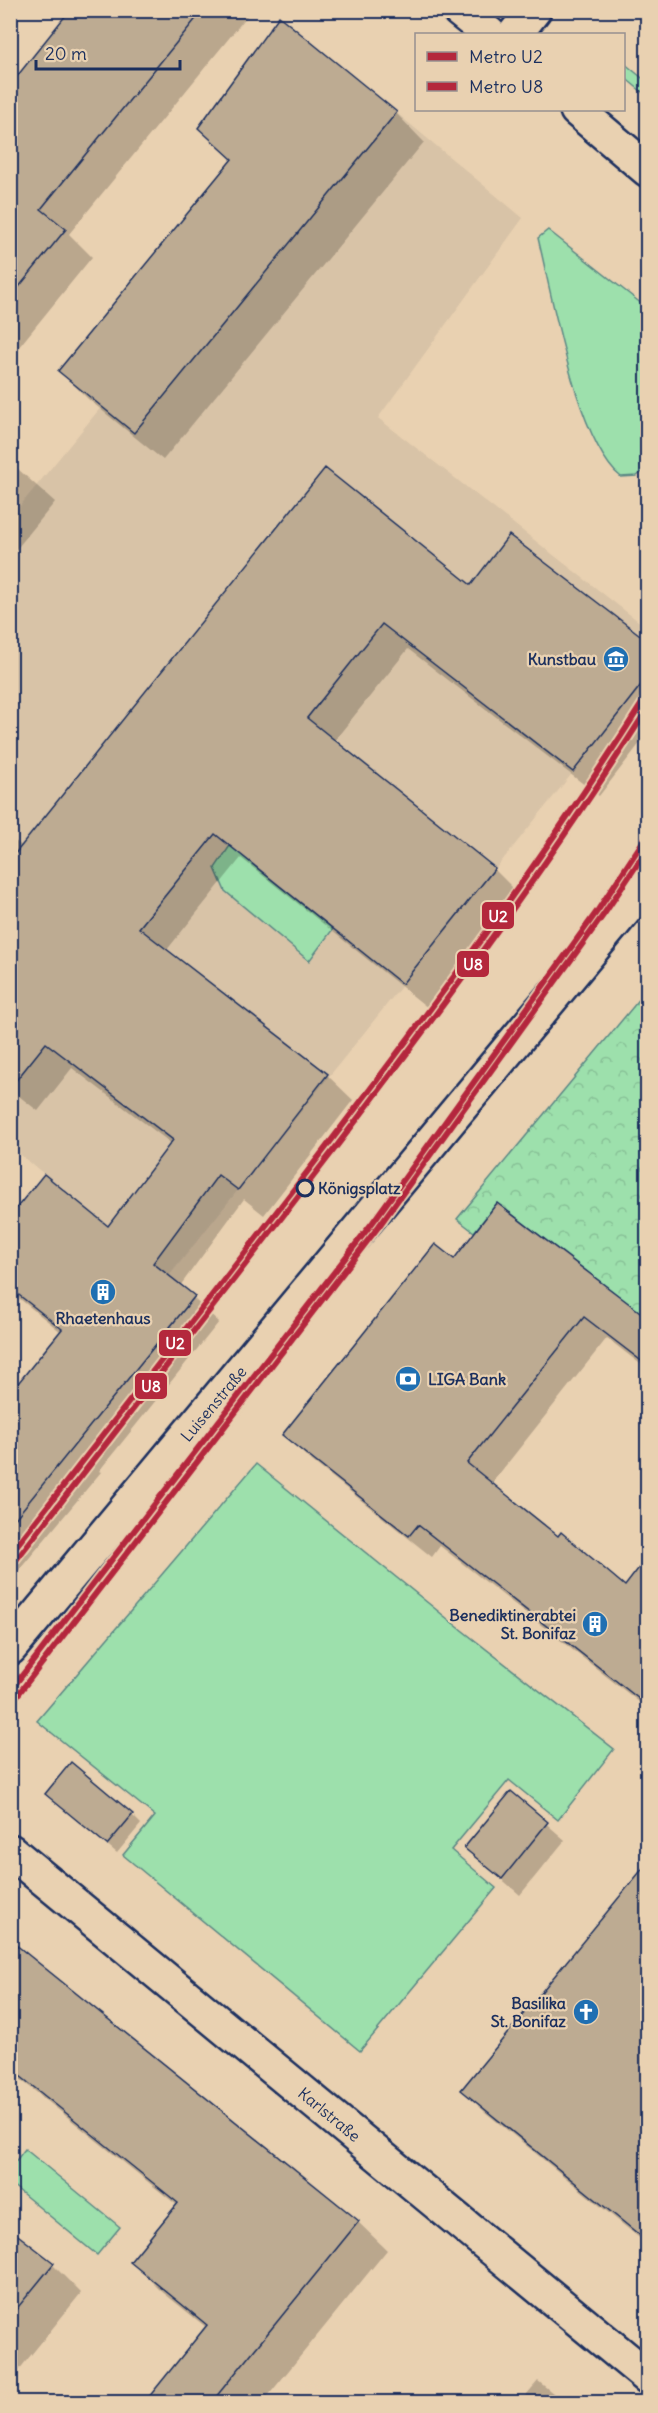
<svg xmlns="http://www.w3.org/2000/svg" width="658" height="2413" font-family="Delius,sans-serif">
  <defs>
    <pattern id="forest-crowns" width="20" height="18" patternUnits="userSpaceOnUse" patternTransform="scale(1.5)"><rect width="20" height="18" fill="#9de0ac"/><path d="M2 6a3 3 0 1 1 6 0M12 15a3 3 0 1 1 6 0" fill="none" stroke="#87c096"/></pattern>
  </defs>
  <rect width="100%" height="100%" fill="#e9d1b1"/>
  <filter id="ink" filterUnits="userSpaceOnUse"><feTurbulence type="fractalNoise" baseFrequency=".0167" numOctaves="2"/><feDisplacementMap in="SourceGraphic" scale="12" xChannelSelector="R" yChannelSelector="G"/><feConvolveMatrix kernelMatrix="1 2 1 2 8 2 1 2 1" color-interpolation-filters="sRGB"/></filter>
  <g filter="url(#ink)">
    <path fill="#d8c3a7" d="M321,50L523,218L378,418L647,628V680L169,1276L11,1147L10,518L102,406L58,371Z"/>
    <g fill="#9de0ac" stroke="#5c8885" stroke-width="1.5">
      <path d="M624,63L647,82V96L624,77Z"/>
      <path d="M548,230L647,308V468L637,476L621,477C577,442 552,295 538,238Z"/>
      <path d="M240,831L252,864L333,929L309,961L225,891L215,868Z"/>
      <path d="M256,1464L454,1624L614,1749L558,1820L509,1780L451,1850L496,1888L360,2051L123,1855L155,1816L37,1721Z"/>
      <path d="M25,2149L120,2227L97,2255L11,2184V2167Z"/>
    </g>
    <path fill="url(#forest-crowns)" stroke="#5c8885" stroke-width="1.5" d="M647,990V1318L497,1203L474,1232L457,1219Z"/>
    <g fill="#0003">
      <path d="M72,10H252L69,234L92,257L10,358V73L18,79Z"/>
      <path d="M396,113L424,142L163,460L88,399L60,371L233,160L200,128Z"/>
      <path d="M10,462L55,502L10,557Z"/>
      <path d="M325,470L471,587L648,643V733L599,796L408,649L334,741L494,869L519,894L428,1008L241,858L166,951L327,1075L353,1100L264,1215L244,1199L180,1286L219,1322L99,1471L101,1472L10,1581V1393L61,1332L10,1291V1218L108,1228L172,1144L72,1068L38,1111L10,1089V837L23,847Z"/>
      <path d="M454,1261L648,1320V1370L607,1338L491,1484L625,1588L648,1558V1709L440,1546L432,1557L307,1457L284,1435Z"/>
      <path d="M511,1793L565,1840L520,1895L466,1848Z"/>
      <path d="M47,1794L132,1815L141,1824L117,1853Z"/>
      <path d="M648,1865V2245L485,2112L463,2090Z"/>
      <path d="M10,1970L358,2222L387,2250L263,2402H146L207,2328L160,2290L132,2262L178,2206L10,2071Z"/>
      <path d="M10,2230L53,2265L81,2293L10,2381Z"/>
      <path d="M538,2381L564,2402H520Z"/>
    </g>
    <g fill="#bdab92" stroke="#1b2f5e" stroke-width="1.5">
      <path d="M70,10H203L41,209L66,229L10,298V85Z"/>
      <path d="M279,16L397,112L134,433L58,371L232,159L198,128Z"/>
      <path d="M325,468L471,585L509,535L648,641V676L573,772L382,624L307,718L495,868L402,984L215,834L139,928L328,1074L238,1190L218,1175L153,1263L195,1296L10,1525V1393L62,1329L10,1288V1216L44,1174L108,1226L173,1140L46,1043L10,1088V860Z"/>
      <path d="M497,1203L648,1318V1366L584,1317L467,1463L558,1536L561,1532L625,1586L648,1556V1706L418,1525L409,1536L282,1435L435,1244L454,1259Z"/>
      <path d="M71,1762L133,1814L107,1845L45,1794Z"/>
      <path d="M511,1791L548,1822L502,1879L464,1848Z"/>
      <path d="M648,1862V2242L461,2090Z"/>
      <path d="M10,1940L359,2221L211,2403H144L207,2325L130,2262L178,2203L10,2068Z"/>
      <path d="M10,2229L54,2263L10,2317Z"/>
    </g>
    <g fill="none" stroke-linecap="round" stroke-linejoin="round">
      <g stroke="#1b2f5e" stroke-width="38">
        <g id="minor">
          <path d="M515,34L534,10"/>
          <path id="s1" d="M10,1648L648,882"/>
          <path id="s2" d="M10,1851L648,2377"/>
        </g>
      </g>
      <g stroke="#1b2f5e" stroke-width="38">
        <g id="secondary">
          <path d="M459,10L489,34"/>
          <path d="M577,110L648,170"/>
        </g>
      </g>
      <use href="#minor" stroke="#e9d1b1" stroke-width="33"/>
      <use href="#secondary" stroke="#e9d1b1" stroke-width="33"/>
      <g stroke="#e9d1b1" stroke-width="10">
        <g id="metro-1">
          <path d="M10,1554C115,1420 220,1286 324,1150C437,1002 548,852 648,694"/>
          <path d="M10,1691L373,1222L598,910L648,834"/>
        </g>
      </g>
      <g stroke="#e9d1b1" stroke-width="10">
        <g id="metro-2">
          <path d="M16,1560C123,1422 230,1285 336,1147C445,1004 552,860 648,708"/>
          <path d="M16,1697L379,1226L604,914L648,848"/>
        </g>
      </g>
      <use href="#metro-1" stroke="#b4283c" stroke-width="6"/>
      <use href="#metro-2" stroke="#b4283c" stroke-width="6"/>
    </g>
  </g>
  <defs>
    <g id="museum-disc" transform="scale(1.35)"><circle r="9.5" fill="#1f6fb2" stroke="#e9d1b1"/><path d="M0-6L6-3V-2H-6V-3ZM-5-1h2V3h-2ZM-1-1h2V3h-2ZM3-1h2V3H3ZM-6 4H6V6H-6Z" fill="#fff"/></g>
    <g id="building-disc" transform="scale(1.35)"><circle r="9.5" fill="#1f6fb2" stroke="#e9d1b1"/><path d="M-4-6H4V6H1V3H-1V6H-4ZM-2.5-4.3h1.7v1.8h-1.7ZM.8-4.3h1.7v1.8H.8ZM-2.5-1h1.7V.8h-1.7ZM.8-1h1.7V.8H.8Z" fill="#fff"/></g>
    <g id="bank-disc" transform="scale(1.35)"><circle r="9.5" fill="#1f6fb2" stroke="#e9d1b1"/><path d="M-6-4H6V4H-6ZM0-2.3a2.3 2.3 0 1 0 0 4.6a2.3 2.3 0 1 0 0-4.6Z" fill="#fff"/></g>
    <g id="church-disc" transform="scale(1.35)"><circle r="9.5" fill="#1f6fb2" stroke="#e9d1b1"/><path d="M-1.2-6h2.4v3.5h3.3v2.4h-3.3V6h-2.4V-.1h-3.3v-2.4h3.3Z" fill="#fff"/></g>
  </defs>
  <g fill-rule="evenodd">
    <use href="#museum-disc" x="616" y="659"/>
    <use href="#building-disc" x="103" y="1292"/>
    <use href="#bank-disc" x="408" y="1379"/>
    <use href="#building-disc" x="595" y="1624"/>
    <use href="#church-disc" x="586" y="2012"/>
  </g>
  <circle fill="#e9d1b1" stroke="#1b2f5e" stroke-width="3" cx="305" cy="1188" r="8"/>
  <g text-anchor="middle" dominant-baseline="central" stroke-width="4.5" stroke-linejoin="round" paint-order="stroke">
    <g font-size="16" font-weight="bold" fill="#1b2f5e" stroke="#e9d1b1" text-anchor="end">
      <text x="596" y="659">Kunstbau</text>
      <text x="103" y="1318" text-anchor="middle">Rhaetenhaus</text>
      <text x="428" y="1379" text-anchor="start">LIGA Bank</text>
      <text x="576" y="1615">Benediktinerabtei<tspan x="576" dy="18">St. Bonifaz</tspan></text>
      <text x="566" y="2003">Basilika<tspan x="566" dy="18">St. Bonifaz</tspan></text>
    </g>
    <g font-size="16" font-weight="bold" fill="#1b2f5e" stroke="#e9d1b1" text-anchor="start">
      <text x="318" y="1188">Königsplatz</text>
    </g>
    <g font-size="16" fill="#1b2f5e" stroke="#e9d1b1">
      <text stroke="none"><textPath href="#s1" startOffset="318">Luisenstraße</textPath></text>
      <text stroke="none"><textPath href="#s2" startOffset="414">Karlstraße</textPath></text>
    </g>
  </g>
  <g stroke="#e9d1b1" stroke-width="2">
    <rect x="481" y="901" width="34" height="29" rx="6" fill="#b4283c"/>
    <rect x="456" y="950" width="34" height="28" rx="6" fill="#b4283c"/>
    <rect x="158" y="1329" width="34" height="28" rx="6" fill="#b4283c"/>
    <rect x="134" y="1372" width="34" height="28" rx="6" fill="#b4283c"/>
  </g>
  <g font-size="16" text-anchor="middle" font-weight="bold" fill="#fff">
    <text x="498" y="922">U2</text>
    <text x="473" y="970">U8</text>
    <text x="175" y="1349">U2</text>
    <text x="151" y="1392">U8</text>
  </g>
  <rect width="658" height="2413" fill="none" stroke="#e9d1b1" stroke-width="36"/>
  <rect x="18" y="18" width="622" height="2377" fill="none" stroke="#1b2f5e" stroke-width="2" filter="url(#ink)"/>
  <rect x="415" y="33" width="210" height="78" fill="#e9d1b1" stroke="#979090" stroke-width="1.5"/>
  <rect x="427" y="52" width="30" height="9" fill="#b4283c" stroke="#979090" stroke-width="1.5"/>
  <text x="469" y="63" font-size="18" fill="#1b2f5e">Metro U2</text>
  <rect x="427" y="82" width="30" height="9" fill="#b4283c" stroke="#979090" stroke-width="1.5"/>
  <text x="469" y="93" font-size="18" fill="#1b2f5e">Metro U8</text>
  <path d="M36 60v9h144v-9" fill="none" stroke="#1b2f5e" stroke-width="3"/>
  <text x="45" y="60" font-size="18" fill="#1b2f5e" stroke="#e9d1b1" stroke-width="4.5" paint-order="stroke">20 m</text>
</svg>
